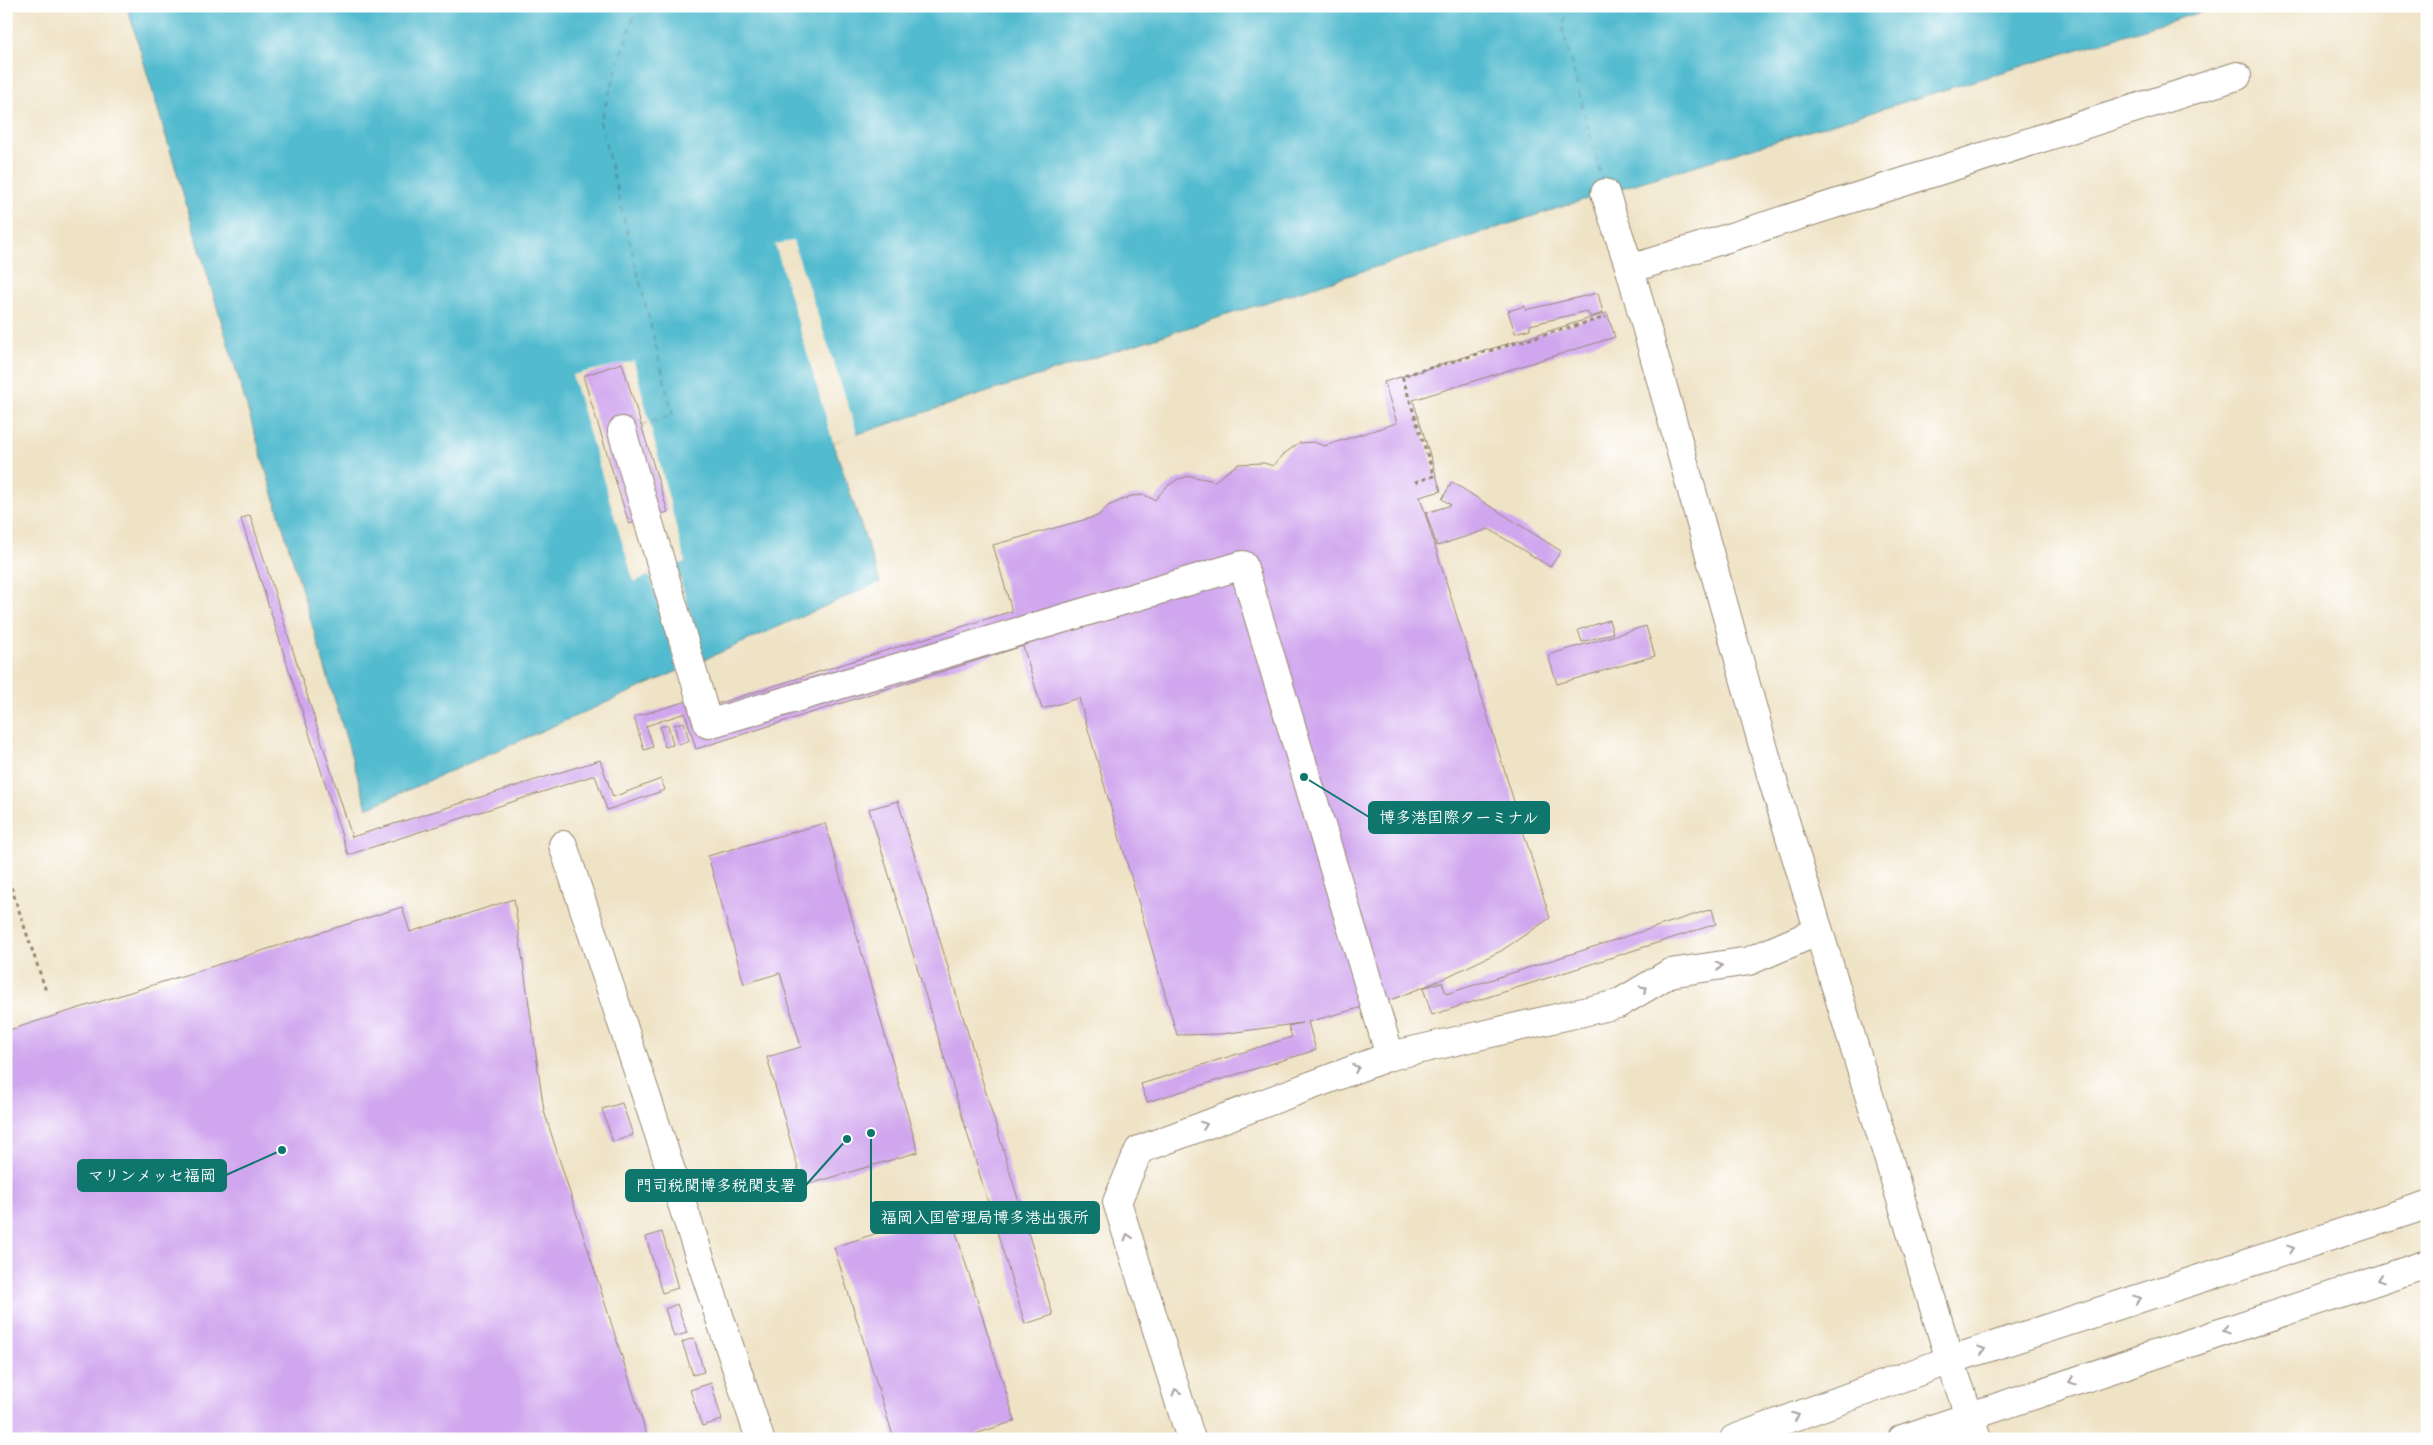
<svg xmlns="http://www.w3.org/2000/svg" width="2433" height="1445" font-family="'Architects Daughter','Klee One',sans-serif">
  <rect width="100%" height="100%" fill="#fff"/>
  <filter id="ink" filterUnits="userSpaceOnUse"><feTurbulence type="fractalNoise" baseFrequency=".02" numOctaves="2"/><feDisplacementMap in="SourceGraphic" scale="10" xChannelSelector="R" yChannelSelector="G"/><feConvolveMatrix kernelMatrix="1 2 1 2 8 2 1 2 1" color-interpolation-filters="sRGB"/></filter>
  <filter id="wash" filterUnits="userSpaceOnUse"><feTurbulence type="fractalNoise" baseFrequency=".0096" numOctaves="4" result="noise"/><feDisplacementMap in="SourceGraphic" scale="20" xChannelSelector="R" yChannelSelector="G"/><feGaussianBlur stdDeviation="1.12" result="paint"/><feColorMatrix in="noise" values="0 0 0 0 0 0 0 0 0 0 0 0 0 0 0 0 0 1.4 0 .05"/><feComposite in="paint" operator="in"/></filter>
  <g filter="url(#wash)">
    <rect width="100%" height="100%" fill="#efe3c6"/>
    <path fill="#52bbcf" stroke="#467276" d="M127,6H2220L1605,193L833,442L880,582L367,808Z"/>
    <g fill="#efe3c6">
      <path d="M793,241L858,435L833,442L775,244Z"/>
      <path d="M634,361L685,562L676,565L704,662L679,673L650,575L634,582L572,375Z"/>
    </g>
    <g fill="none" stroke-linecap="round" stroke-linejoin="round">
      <g stroke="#435d5c" stroke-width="1" stroke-dasharray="6 5" stroke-linecap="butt">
        <path d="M637,6L600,122L673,415L641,425"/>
        <path d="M1568,6L1563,31L1602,180"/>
      </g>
    </g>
    <g id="blocks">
      <g fill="#d0a6ee">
        <path d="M1598,293L1603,313L1590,317L1587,311L1530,325V329L1515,333L1508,311L1525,306V310Z"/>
        <path d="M1607,313L1615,337L1413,400L1441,491L1420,497L1550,918L1501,951L1438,981L1396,998L1308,1022L1316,1050L1147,1102L1141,1084L1292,1037L1288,1026L1302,1023L1222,1034L1177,1035L1079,698L1042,709L1023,646L696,749L685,713L646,726L653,747L644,750L634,717L691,700L694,711L1012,611L993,545L1098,516L1108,506L1131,496L1144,495L1155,500L1166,487L1178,479L1190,476L1215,481L1238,464L1264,463L1273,466L1285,453L1299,443L1314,442L1324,446L1397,423L1384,382Z"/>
        <path d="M622,363L668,512L629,524L583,376Z"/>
        <path d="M1452,482L1561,551L1550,567L1489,529L1437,546L1426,513L1451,505L1442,499Z"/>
        <path d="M250,515L352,837L600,760L613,797L661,779L665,790L607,810L595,775L348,855L241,519Z"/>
        <path d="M1609,620L1613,633L1582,642L1578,630Z"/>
        <path d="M1646,626L1655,656L1557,684L1548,655Z"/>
        <path d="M684,722L689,741L679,744L674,725Z"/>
        <path d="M668,725L673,745L665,747L660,727Z"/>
        <path d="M898,801L1053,1315L1025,1324L869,809Z"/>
        <path d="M825,823L918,1152L803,1186L767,1057L801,1047L780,973L744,984L708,856Z"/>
        <path d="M514,899L544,1111L648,1439H6V1031L402,907L410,932Z"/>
        <path d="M1712,909L1716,924L1432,1015L1423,988L1442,982L1446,994Z"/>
        <path d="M622,1103L633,1135L613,1142L602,1109Z"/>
        <path d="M949,1210L1015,1421L960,1439H894L834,1247Z"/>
        <path d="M662,1232L678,1288L662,1293L646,1237Z"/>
        <path d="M677,1304L687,1333L674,1337L665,1309Z"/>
        <path d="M694,1338L704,1372L693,1375L682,1342Z"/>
        <path d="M711,1383L722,1420L702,1426L690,1390Z"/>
      </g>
    </g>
  </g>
  <g filter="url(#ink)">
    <use href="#blocks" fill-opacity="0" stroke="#958672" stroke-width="1"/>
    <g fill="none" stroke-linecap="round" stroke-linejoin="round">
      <g stroke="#958672" stroke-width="30">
        <g id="minor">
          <path d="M1605,193L1630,269L1772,778L1950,1360L1977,1439"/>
          <path d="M1630,269L2237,76"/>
          <path d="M622,431L708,724L1243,565L1390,1056"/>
          <path d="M563,845L760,1439"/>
          <path d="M1191,1439L1117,1202L1139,1150L1390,1056L1618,1004L1670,973L1749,961L1819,931"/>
          <path d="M1734,1439L1950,1360L2427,1205"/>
          <path d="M1902,1439L2427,1264"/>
        </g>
      </g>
      <g stroke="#958672" stroke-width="3" stroke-dasharray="4 4" stroke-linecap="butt">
        <path d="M1415,482L1434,476L1402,376L1606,317"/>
        <path d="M6,872L46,991"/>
      </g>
      <use href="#minor" stroke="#fff" stroke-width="28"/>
    </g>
    <defs><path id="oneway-chevron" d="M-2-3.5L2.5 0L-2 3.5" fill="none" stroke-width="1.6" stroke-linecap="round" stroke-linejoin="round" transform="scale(1.25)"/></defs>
    <g stroke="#a79f9a">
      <use href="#oneway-chevron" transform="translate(1719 966) rotate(-9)"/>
      <use href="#oneway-chevron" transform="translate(1644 989) rotate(-30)"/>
      <use href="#oneway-chevron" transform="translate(1356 1068) rotate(-21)"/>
      <use href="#oneway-chevron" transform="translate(1204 1125) rotate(-21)"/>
      <use href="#oneway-chevron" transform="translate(1128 1237) rotate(-107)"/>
      <use href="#oneway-chevron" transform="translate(2291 1249) rotate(-18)"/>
      <use href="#oneway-chevron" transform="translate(2380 1279) rotate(162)"/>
      <use href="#oneway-chevron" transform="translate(2137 1299) rotate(-18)"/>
      <use href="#oneway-chevron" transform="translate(2226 1330) rotate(162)"/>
      <use href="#oneway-chevron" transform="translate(1982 1350) rotate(-18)"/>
      <use href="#oneway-chevron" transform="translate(2072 1381) rotate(162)"/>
      <use href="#oneway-chevron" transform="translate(1176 1392) rotate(-107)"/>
      <use href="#oneway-chevron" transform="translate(1796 1416) rotate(-20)"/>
    </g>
  </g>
  <path fill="none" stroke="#0f766e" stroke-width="2" d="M1304 777L1369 817M282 1150L226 1175M847 1139L806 1185M871 1133L871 1217"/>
  <g fill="#0f766e" stroke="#fff" stroke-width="2">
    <circle cx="1304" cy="777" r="5"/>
    <circle cx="282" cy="1150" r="5"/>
    <circle cx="847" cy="1139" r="5"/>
    <circle cx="871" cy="1133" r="5"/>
  </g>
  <g fill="#0f766e" stroke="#0f766e" stroke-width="2">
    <rect x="1369" y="802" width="180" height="31" rx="5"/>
    <rect x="78" y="1160" width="148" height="31" rx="5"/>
    <rect x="626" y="1170" width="180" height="31" rx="5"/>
    <rect x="871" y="1202" width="228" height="31" rx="5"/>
  </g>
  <g font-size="16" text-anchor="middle" font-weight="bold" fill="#fff">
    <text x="1459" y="823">博多港国際ターミナル</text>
    <text x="152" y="1181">マリンメッセ福岡</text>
    <text x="716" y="1191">門司税関博多税関支署</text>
    <text x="985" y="1223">福岡入国管理局博多港出張所</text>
  </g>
  <rect width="2433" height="1445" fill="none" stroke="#fff" stroke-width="25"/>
</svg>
